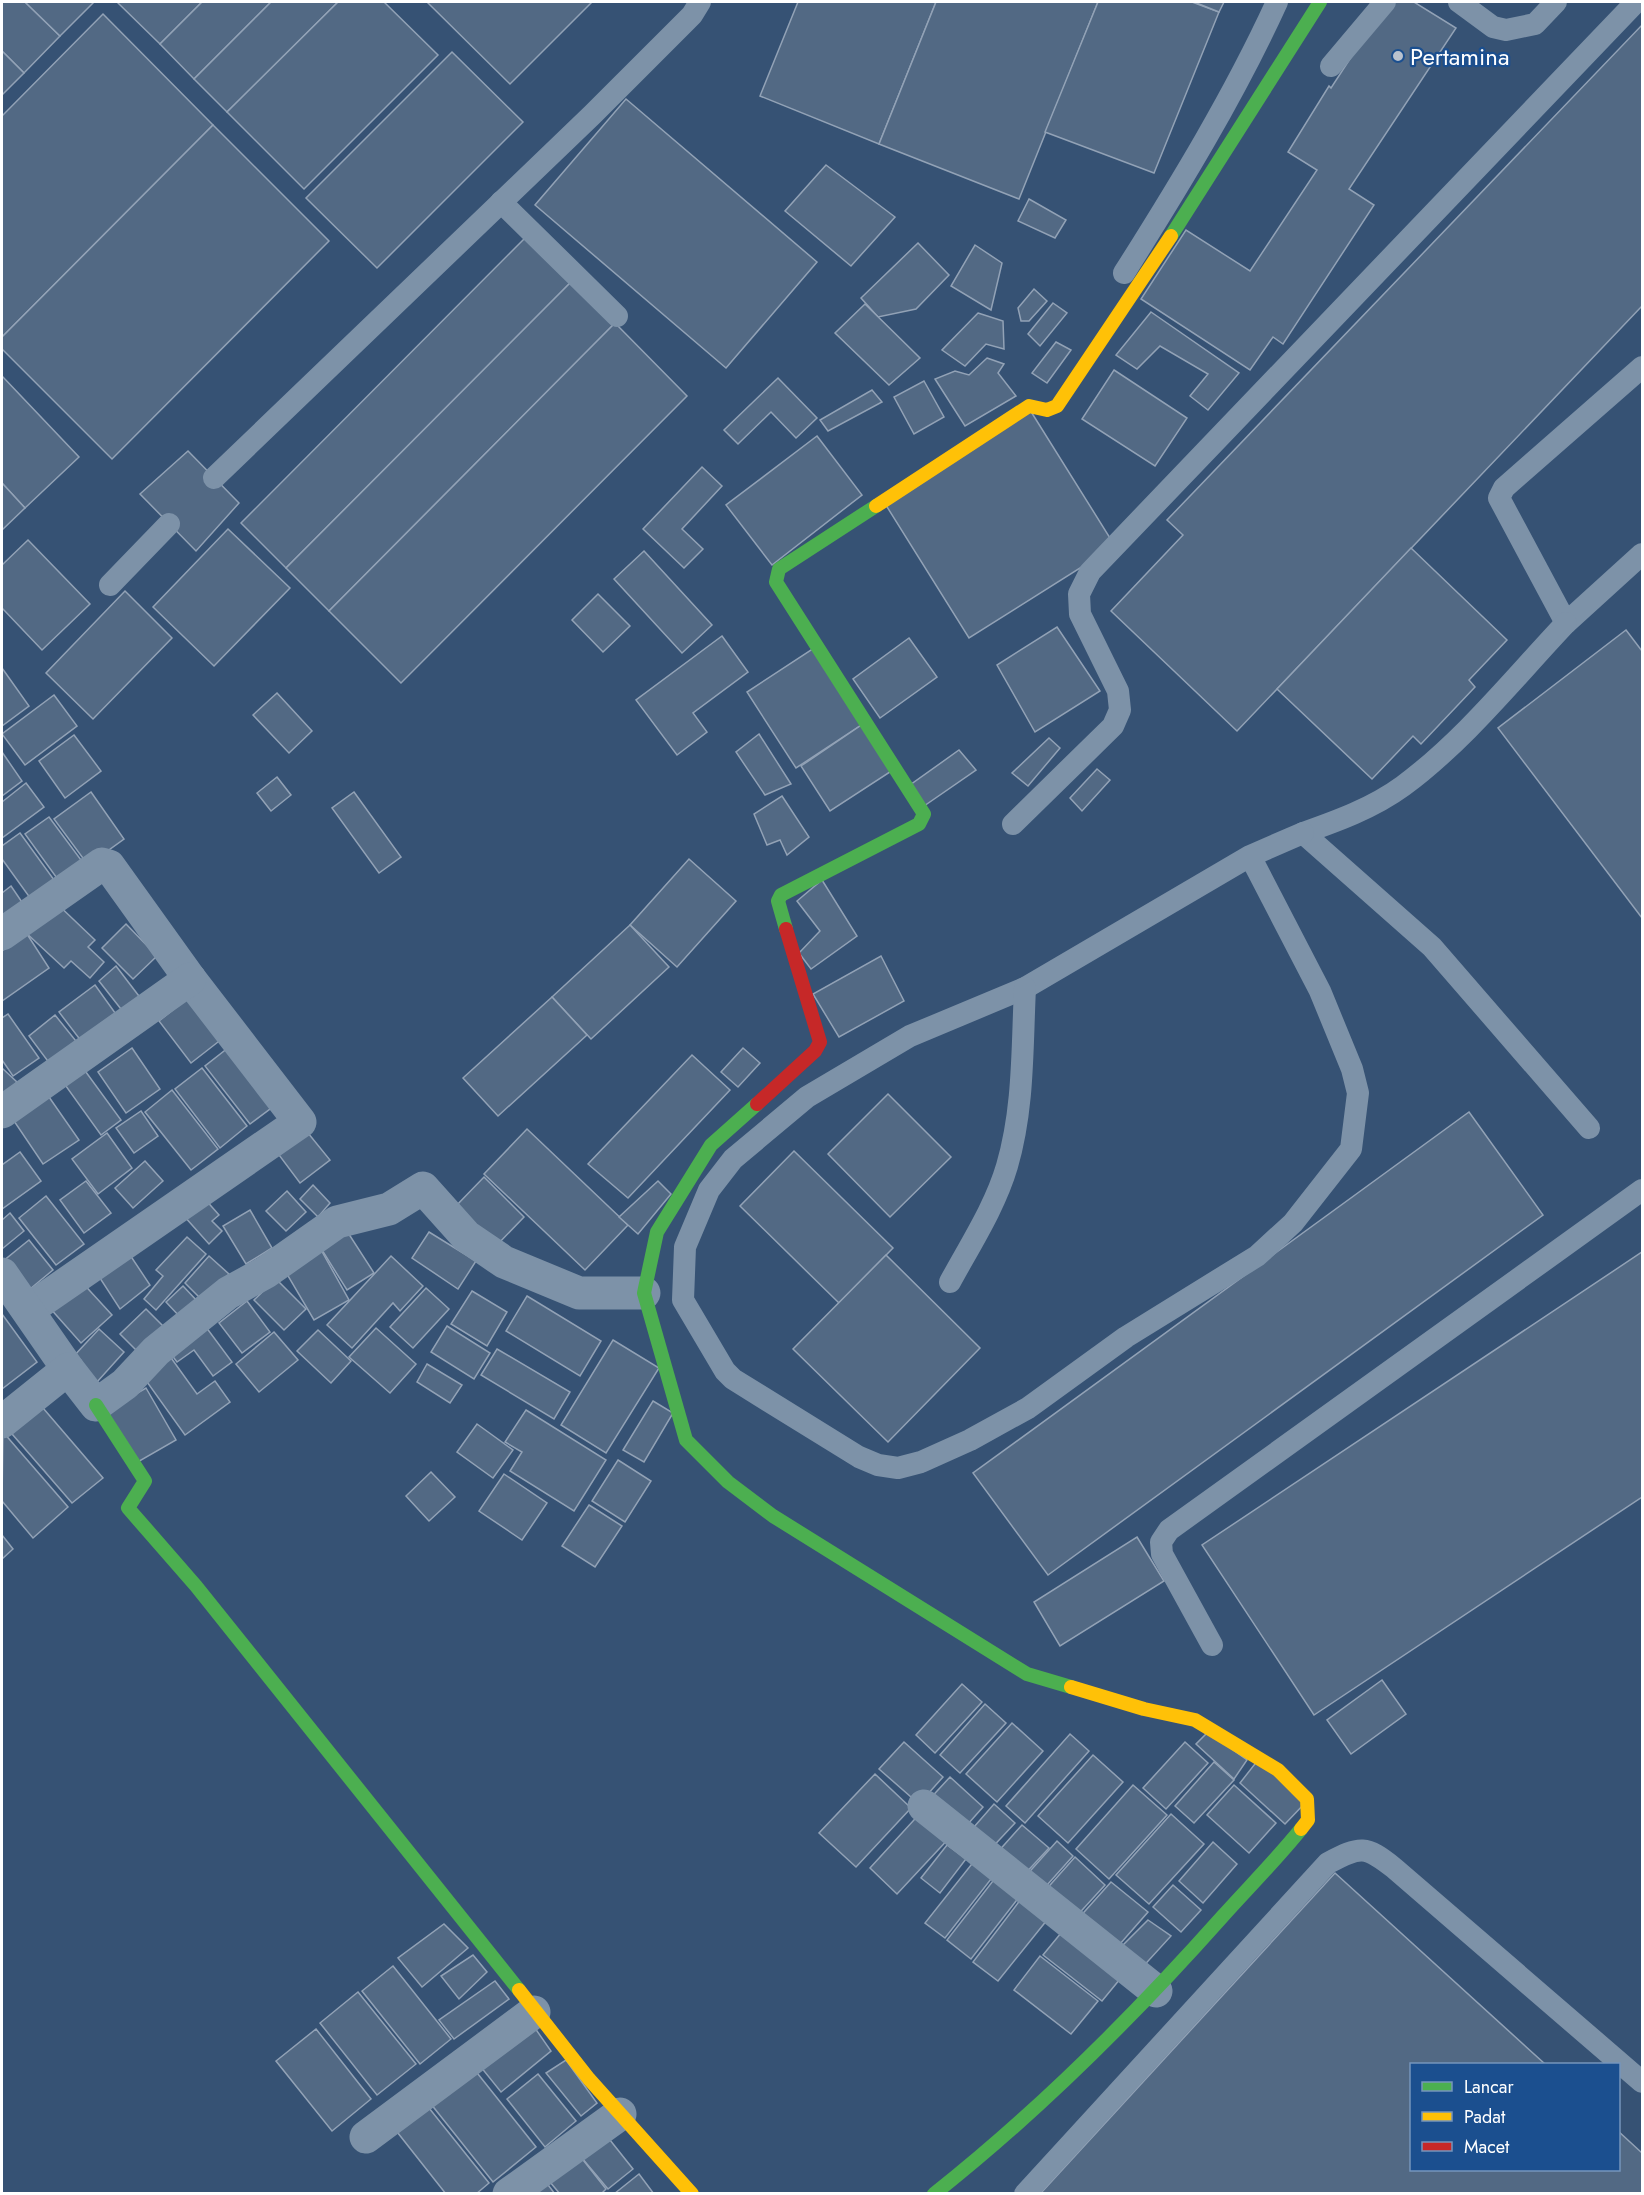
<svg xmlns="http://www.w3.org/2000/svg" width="1644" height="2195" font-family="Jost,sans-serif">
  <rect width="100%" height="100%" fill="#365274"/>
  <g fill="#526984" stroke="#92a2b6" stroke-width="1.5">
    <path d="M2,2H25L60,36L24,73L2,51Z"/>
    <path d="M25,2H94L60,36Z"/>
    <path d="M117,2H199L201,3L160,44Z"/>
    <path d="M202,2H271L194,79L160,44Z"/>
    <path d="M271,2H338L227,112L194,79Z"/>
    <path d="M338,2H384L438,55L304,189L227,112Z"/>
    <path d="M427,2H592L510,84Z"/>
    <path d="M798,2H936L879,144L760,96Z"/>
    <path d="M936,2H1098L1019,199L879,144Z"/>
    <path d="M1098,2H1192L1219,12L1154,173L1045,132Z"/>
    <path d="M1194,2H1224L1219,12Z"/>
    <path d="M1387,2H1414L1456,28L1349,189L1374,205L1283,344L1273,337L1250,370L1141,299L1186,230L1250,271L1317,170L1288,152L1329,86L1331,88Z"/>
    <path d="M103,14L213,125L2,337V116Z"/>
    <path d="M1642,25V306L1237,731L1111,611L1183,535L1167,520Z"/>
    <path d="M2,51L24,73L2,95Z"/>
    <path d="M452,52L523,122L377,268L306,198Z"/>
    <path d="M626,99L817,262L726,368L535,205Z"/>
    <path d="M213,125L329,241L112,459L2,349V337Z"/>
    <path d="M826,165L895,217L851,266L785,211Z"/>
    <path d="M1029,199L1066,220L1055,238L1018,221Z"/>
    <path d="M527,236L572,281L286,568L241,523Z"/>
    <path d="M918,243L949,275L916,309L878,317L861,298Z"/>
    <path d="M975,245L1002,263L991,310L951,286Z"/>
    <path d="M572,281L615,323L329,611L286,568Z"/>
    <path d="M1034,289L1047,301L1029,321H1021L1018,308Z"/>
    <path d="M1053,303L1067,313L1040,346L1028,334Z"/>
    <path d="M865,304L920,358L889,385L835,333Z"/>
    <path d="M1151,312L1239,373L1208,410L1190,396L1208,374L1160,346L1137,369L1116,355Z"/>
    <path d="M978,313L1003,321L1004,349L986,344L965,366L942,350Z"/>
    <path d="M615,323L687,396L401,683L329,611Z"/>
    <path d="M1056,342L1071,350L1047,383L1032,373Z"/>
    <path d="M987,358L1004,364L998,373L1016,396L965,426L935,379L955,371L969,375Z"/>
    <path d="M1114,370L1187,418L1155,466L1082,419Z"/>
    <path d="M2,376L79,457L25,508L2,483Z"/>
    <path d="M778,378L817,418L796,438L771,412L738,444L724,430Z"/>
    <path d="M924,381L944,417L914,434L894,397Z"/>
    <path d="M872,390L882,402L828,431L820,420Z"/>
    <path d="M1030,410L1115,546L969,638L884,502Z"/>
    <path d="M817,436L862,495L772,565L726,505Z"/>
    <path d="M188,451L239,503L196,551L140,494Z"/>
    <path d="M702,467L722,486L682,529L703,549L684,568L643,529Z"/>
    <path d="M2,483L25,508L2,530Z"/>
    <path d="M228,529L290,588L214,666L153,607Z"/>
    <path d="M28,540L90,604L42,650L2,608V565Z"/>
    <path d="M1411,548L1507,640L1469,680L1475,687L1421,744L1413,736L1372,779L1277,689Z"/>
    <path d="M644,551L712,625L682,653L614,579Z"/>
    <path d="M125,591L172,638L93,719L46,673Z"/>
    <path d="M598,594L630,626L603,652L572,620Z"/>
    <path d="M1057,627L1100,691L1035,732L997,665Z"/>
    <path d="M1626,630L1642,651V918L1498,728Z"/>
    <path d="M722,636L748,672L693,713L707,732L677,755L636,700Z"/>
    <path d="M909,638L937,677L880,718L853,679Z"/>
    <path d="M814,648L863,724L796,768L747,692Z"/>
    <path d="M2,668L29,706L2,726Z"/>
    <path d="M277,693L312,731L289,753L253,715Z"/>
    <path d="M54,695L77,726L25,765L2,734Z"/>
    <path d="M863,724L893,770L830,811L801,766Z"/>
    <path d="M759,734L791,784L765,795L736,752Z"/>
    <path d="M74,735L101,771L65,798L39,761Z"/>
    <path d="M1049,738L1060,748L1028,786L1012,773Z"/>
    <path d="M959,750L976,770L924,806L910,785Z"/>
    <path d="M2,752L22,781L2,796Z"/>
    <path d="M1097,769L1110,780L1082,811L1070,798Z"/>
    <path d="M277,777L291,795L271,811L257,793Z"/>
    <path d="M26,783L44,807L2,838V802Z"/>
    <path d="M91,792L124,839L88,865L54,819Z"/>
    <path d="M354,792L401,857L379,873L332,808Z"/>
    <path d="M782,796L809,837L787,855L780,840L767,845L754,814Z"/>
    <path d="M49,817L84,864L59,881L25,834Z"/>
    <path d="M20,833L57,884L33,902L2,859V846Z"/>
    <path d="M689,859L736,901L677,967L630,925Z"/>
    <path d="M822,880L857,936L811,969L799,953L820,931L797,901Z"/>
    <path d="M11,886L26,908L7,922L2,914V893Z"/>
    <path d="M53,900L95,940L88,947L104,962L90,978L71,961L64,968L24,931Z"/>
    <path d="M126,924L157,956L133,979L102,948Z"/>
    <path d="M630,925L669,967L591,1039L552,997Z"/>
    <path d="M27,934L49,968L2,1001V951Z"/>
    <path d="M881,956L904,1001L839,1037L813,994Z"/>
    <path d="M116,966L145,1004L128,1018L99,981Z"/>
    <path d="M95,985L123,1024L88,1050L59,1012Z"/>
    <path d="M193,994L227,1035L191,1063L159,1021Z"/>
    <path d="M552,997L587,1035L498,1116L463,1078Z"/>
    <path d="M8,1014L39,1058L13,1076L2,1060V1018Z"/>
    <path d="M55,1015L84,1051L56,1072L29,1036Z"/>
    <path d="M233,1044L278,1103L250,1124L205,1066Z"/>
    <path d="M132,1048L160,1089L126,1113L98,1072Z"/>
    <path d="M743,1048L760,1063L738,1087L721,1072Z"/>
    <path d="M692,1055L730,1090L628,1198L588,1164Z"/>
    <path d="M2,1068L17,1082L2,1099Z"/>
    <path d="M83,1068L121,1120L101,1135L63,1082Z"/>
    <path d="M202,1068L247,1126L220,1148L175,1089Z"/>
    <path d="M172,1090L218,1149L191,1170L145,1112Z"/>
    <path d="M888,1094L951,1157L890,1217L828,1154Z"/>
    <path d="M49,1097L79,1140L43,1164L14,1121Z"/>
    <path d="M141,1111L158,1136L134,1153L116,1128Z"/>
    <path d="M1469,1112L1543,1215L1048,1575L973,1473Z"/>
    <path d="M527,1129L628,1225L585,1270L484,1174Z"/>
    <path d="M107,1133L132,1168L98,1194L72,1159Z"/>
    <path d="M308,1133L330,1160L300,1183L279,1155Z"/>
    <path d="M794,1151L893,1248L839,1303L740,1206Z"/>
    <path d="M20,1152L41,1181L2,1209V1165Z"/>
    <path d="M145,1161L163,1181L133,1208L115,1188Z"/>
    <path d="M484,1177L524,1217L496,1246L455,1207Z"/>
    <path d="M86,1181L111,1213L84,1233L60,1200Z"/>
    <path d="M658,1181L671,1194L638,1234L619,1217Z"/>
    <path d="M313,1185L330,1203L318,1217L300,1199Z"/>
    <path d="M287,1191L306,1212L286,1231L266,1211Z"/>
    <path d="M46,1196L84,1244L56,1265L19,1218Z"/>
    <path d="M204,1198L219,1215L212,1221L222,1231L209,1244L184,1216Z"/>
    <path d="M250,1210L272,1248L246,1264L223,1226Z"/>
    <path d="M10,1213L24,1231L2,1249V1220Z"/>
    <path d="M343,1225L374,1273L347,1290L317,1242Z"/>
    <path d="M429,1232L476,1261L458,1289L412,1258Z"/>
    <path d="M187,1237L206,1254L156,1310L144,1299L163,1276L156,1270Z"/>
    <path d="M29,1240L53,1270L24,1294L2,1262Z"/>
    <path d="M320,1248L349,1300L314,1320L284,1269Z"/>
    <path d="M126,1249L150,1285L120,1309L96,1272Z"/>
    <path d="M1642,1252V1497L1314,1715L1202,1545Z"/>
    <path d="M886,1255L980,1348L888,1442L793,1349Z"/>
    <path d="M209,1256L229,1274L204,1302L185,1283Z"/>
    <path d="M391,1256L423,1286L400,1311L393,1303L352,1348L327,1325Z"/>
    <path d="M79,1279L112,1315L81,1343L49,1307Z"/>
    <path d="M276,1279L306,1309L284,1330L254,1300Z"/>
    <path d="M183,1286L198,1302L181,1318L166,1302Z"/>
    <path d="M426,1288L449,1309L413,1348L390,1327Z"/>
    <path d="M472,1291L507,1312L487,1346L451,1324Z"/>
    <path d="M527,1296L601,1341L580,1376L506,1331Z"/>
    <path d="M247,1301L270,1332L242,1353L219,1323Z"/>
    <path d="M146,1309L167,1330L141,1355L120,1334Z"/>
    <path d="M2,1314L37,1362L2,1389Z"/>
    <path d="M200,1319L232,1362L213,1376L194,1350L177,1362L165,1346Z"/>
    <path d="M447,1326L490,1353L474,1379L431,1352Z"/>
    <path d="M376,1328L416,1364L390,1393L349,1357Z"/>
    <path d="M99,1329L124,1352L97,1382L72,1358Z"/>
    <path d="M318,1330L351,1361L331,1383L297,1351Z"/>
    <path d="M274,1332L298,1360L259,1392L236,1364Z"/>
    <path d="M613,1340L659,1368L606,1453L561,1425Z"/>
    <path d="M497,1349L570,1392L554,1419L481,1375Z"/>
    <path d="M169,1355L197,1394L215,1381L230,1402L185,1435L142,1375Z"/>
    <path d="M427,1364L462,1385L450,1403L417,1382Z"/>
    <path d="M146,1388L176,1440L136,1463L107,1411Z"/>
    <path d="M37,1401L103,1478L72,1503L6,1427Z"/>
    <path d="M653,1401L673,1413L644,1462L623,1450Z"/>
    <path d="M526,1410L606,1460L574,1511L510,1471L522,1452L505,1442Z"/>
    <path d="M477,1424L513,1450L493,1478L457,1452Z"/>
    <path d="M3,1432L68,1507L33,1538L2,1501Z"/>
    <path d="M618,1460L651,1481L625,1522L592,1501Z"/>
    <path d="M431,1472L455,1497L429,1521L406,1496Z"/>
    <path d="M504,1474L547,1503L522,1540L479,1511Z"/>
    <path d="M589,1505L622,1526L595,1567L562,1546Z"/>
    <path d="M2,1535L13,1549L2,1559Z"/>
    <path d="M1137,1537L1164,1581L1060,1646L1034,1602Z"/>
    <path d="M1382,1680L1406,1714L1351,1754L1327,1720Z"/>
    <path d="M962,1684L982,1702L935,1753L916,1735Z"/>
    <path d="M985,1704L1006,1723L960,1773L940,1755Z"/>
    <path d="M1012,1723L1043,1751L997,1802L966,1774Z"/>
    <path d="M1208,1732L1247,1760L1234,1779L1196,1744Z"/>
    <path d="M1070,1734L1089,1751L1025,1823L1006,1806Z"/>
    <path d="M904,1742L943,1777L919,1804L879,1769Z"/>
    <path d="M1185,1742L1208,1763L1166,1809L1143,1788Z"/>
    <path d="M1093,1755L1123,1782L1068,1843L1038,1816Z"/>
    <path d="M1258,1760L1306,1802L1285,1824L1240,1783Z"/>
    <path d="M1214,1762L1234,1780L1194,1823L1175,1806Z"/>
    <path d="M875,1774L911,1808L856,1867L819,1833Z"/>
    <path d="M950,1777L983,1807L960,1833L926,1803Z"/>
    <path d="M1133,1785L1167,1815L1109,1879L1076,1849Z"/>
    <path d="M1234,1785L1276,1823L1249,1853L1207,1815Z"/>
    <path d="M994,1804L1015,1823L987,1853L967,1835Z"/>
    <path d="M924,1809L952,1835L897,1894L870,1868Z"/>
    <path d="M1171,1814L1204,1844L1149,1904L1116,1875Z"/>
    <path d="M1022,1825L1049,1848L1022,1877L996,1854Z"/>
    <path d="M1057,1841L1073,1856L1039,1894L1023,1879Z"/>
    <path d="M1213,1842L1237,1864L1203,1903L1179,1881Z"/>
    <path d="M947,1845L966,1859L940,1893L921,1878Z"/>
    <path d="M1075,1857L1105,1885L1073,1920L1043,1893Z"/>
    <path d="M975,1860L995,1874L945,1938L925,1923Z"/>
    <path d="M1335,1873L1545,2064H1412V2170H1618V2131L1642,2153V2194H1040Z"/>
    <path d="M996,1877L1020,1896L971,1959L947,1940Z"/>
    <path d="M1111,1882L1148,1912L1113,1952L1077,1920Z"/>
    <path d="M1173,1885L1201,1910L1181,1932L1153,1907Z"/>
    <path d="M1021,1899L1047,1920L998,1981L973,1962Z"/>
    <path d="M1148,1920L1171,1936L1139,1971L1117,1951Z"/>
    <path d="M444,1924L468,1948L422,1987L398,1958Z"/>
    <path d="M1061,1933L1120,1979L1102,2001L1043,1955Z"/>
    <path d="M473,1955L487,1972L459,1999L441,1976Z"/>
    <path d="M1040,1956L1098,2001L1071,2034L1014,1990Z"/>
    <path d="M393,1966L451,2039L420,2064L362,1991Z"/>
    <path d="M495,1981L509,1999L454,2039L439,2020Z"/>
    <path d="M358,1992L416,2064L377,2095L320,2023Z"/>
    <path d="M530,2021L551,2051L501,2092L476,2061Z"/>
    <path d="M316,2029L371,2099L332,2131L276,2061Z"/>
    <path d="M566,2060L597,2103L581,2116L546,2073Z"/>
    <path d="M470,2064L536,2147L493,2182L427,2099Z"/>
    <path d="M538,2074L576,2121L545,2147L507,2099Z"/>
    <path d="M425,2103L489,2183L476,2194H446L394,2128Z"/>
    <path d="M602,2130L633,2169L608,2189L576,2151Z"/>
    <path d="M576,2151L606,2189L601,2194H560L545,2176Z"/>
    <path d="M639,2174L654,2194H614Z"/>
    <path d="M542,2177L555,2194H522Z"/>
  </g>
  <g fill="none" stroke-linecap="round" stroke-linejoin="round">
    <g stroke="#7d92a8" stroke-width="22">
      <path d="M1459,2L1493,27L1506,30L1535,24L1556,2"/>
      <path d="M1331,66L1385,2"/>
      <path d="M501,202L617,316"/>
      <path d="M1124,273C1179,186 1234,96 1277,2"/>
      <path d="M1642,367L1504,488L1499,498L1566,623L1642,554"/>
      <path d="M214,478L592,115L692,15L700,2"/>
      <path d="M110,585L169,524"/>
      <path d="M1566,623C1514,678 1464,741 1403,786C1373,808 1337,821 1303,833L1432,947L1589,1128"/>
      <path d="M1013,824L1113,726L1120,710L1118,691L1080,614L1079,594L1090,572L1636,2"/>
      <path d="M1250,856L1320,991L1352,1069L1358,1093L1351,1149L1293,1223L1257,1256L1126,1337L1028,1408L970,1440L921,1462L898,1468L878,1465L859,1457L733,1379L725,1371L683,1300L685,1247L709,1190L733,1159L807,1097L910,1036L1025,988L1250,856L1303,833"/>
      <path d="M950,1282C970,1245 995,1207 1007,1166C1024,1108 1022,1048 1025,988"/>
      <path d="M1212,1645L1162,1554L1161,1542L1169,1530L1642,1190"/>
      <path d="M1025,2194L1328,1863C1361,1846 1365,1845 1394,1868L1642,2082"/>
    </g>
    <g stroke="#7d92a8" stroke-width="33">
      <path d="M2,934L102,864L109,866L190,979L300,1122L28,1310"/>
      <path d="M2,1112L190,979"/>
      <path d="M2,1274L68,1369"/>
      <path d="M2,1422L68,1369L96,1405L125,1384L156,1351L228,1293L266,1272L337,1222L389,1209L423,1188L466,1236L504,1262L579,1293H644"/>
      <path d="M924,1806L1156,1991"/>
      <path d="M366,2137L534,2012"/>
      <path d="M509,2194L620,2114"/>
    </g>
    <g stroke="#4caf50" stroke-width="14">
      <path d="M1171,236L1320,2"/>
      <path d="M786,929L778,901L781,895L919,824L924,814L776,582L779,569L876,506"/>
      <path d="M757,1104L711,1145L657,1232L644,1293L686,1440L728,1482L773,1516L1027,1674L1071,1687"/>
      <path d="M96,1405L145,1481L128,1508L196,1586L519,1990"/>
      <path d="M934,2194C1039,2111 1133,2017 1222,1917C1248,1888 1276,1860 1301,1829"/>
    </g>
    <g stroke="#ffc107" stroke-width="14">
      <path d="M876,506L1029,406L1047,410L1057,406L1171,236"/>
      <path d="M1071,1687L1144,1709L1195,1720L1278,1770L1307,1799L1308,1820L1301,1829"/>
      <path d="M519,1990L589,2079L692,2194"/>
    </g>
    <path stroke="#c62828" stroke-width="14" d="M757,1104L815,1051L820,1042L786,929"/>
  </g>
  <circle fill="#b9c2ce" stroke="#1b4f8f" stroke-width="2" cx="1398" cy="56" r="6"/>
  <g text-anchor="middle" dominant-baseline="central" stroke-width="4.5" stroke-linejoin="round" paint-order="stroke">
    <g font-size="24" fill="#fff" stroke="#1b4f8f" text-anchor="start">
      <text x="1410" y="56">Pertamina</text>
    </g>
  </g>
  <rect width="1644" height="2195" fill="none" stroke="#ffffff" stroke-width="6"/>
  <rect x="1410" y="2063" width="210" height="108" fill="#1b4f8f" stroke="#7695bc" stroke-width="1.5"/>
  <rect x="1422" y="2082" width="30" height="9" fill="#4caf50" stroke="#7695bc" stroke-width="1.5"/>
  <text x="1464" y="2093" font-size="18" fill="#ffffff">Lancar</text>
  <rect x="1422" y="2112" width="30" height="9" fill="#ffc107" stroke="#7695bc" stroke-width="1.5"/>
  <text x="1464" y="2123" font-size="18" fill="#ffffff">Padat</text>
  <rect x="1422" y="2142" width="30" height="9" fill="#c62828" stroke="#7695bc" stroke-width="1.5"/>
  <text x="1464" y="2153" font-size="18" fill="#ffffff">Macet</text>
</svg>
